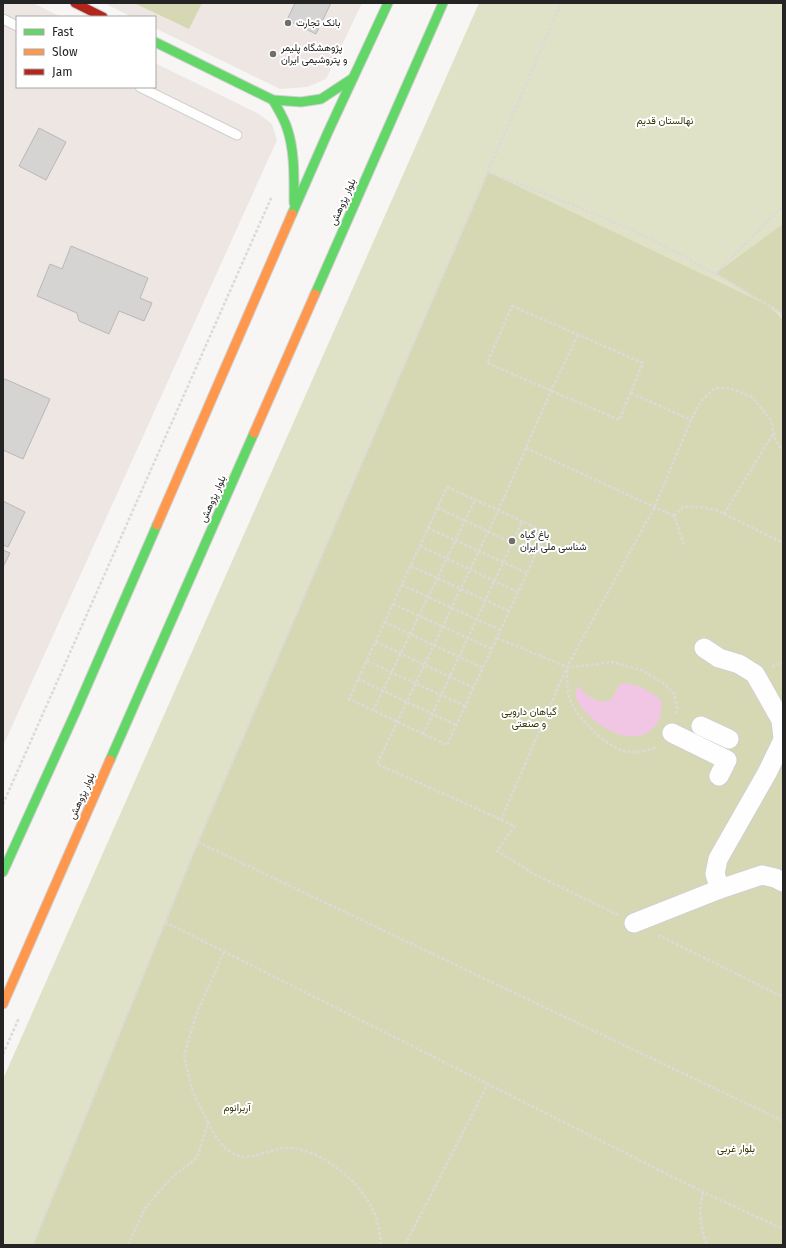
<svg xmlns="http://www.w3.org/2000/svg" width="786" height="1248" font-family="'Fira Sans',Vazirmatn,sans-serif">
  <rect width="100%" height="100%" fill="#f7f6f5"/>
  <g fill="#ede6e3">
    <path d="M3,3H33L61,17H17V87H155V63L259,114L272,124L277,140L3,746Z"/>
    <path d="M104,3H362L326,79L307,87L280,89L155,28V17H132Z"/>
  </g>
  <path fill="#e0e2c8" d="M479,3H783V1245H3V1079Z"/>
  <g fill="#d6d8b3">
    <path d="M134,3H202L189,29Z"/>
    <path d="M488,172L763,303L716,273L783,224V314L770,307L783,320V1245H33L198,842Z"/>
  </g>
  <path fill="#f1c6e4" d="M625,683C639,685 650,691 661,700C662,710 662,717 655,726C637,749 598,729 584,710C581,707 577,701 576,697C575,693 577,689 578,685C584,695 603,709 613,697C615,694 617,689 619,685Z"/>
  <g fill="#d5d4d3" stroke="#b9b8b7">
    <path d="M295,3H331L316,34L287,20Z"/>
    <path d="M39,128L66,142L46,180L19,166Z"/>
    <path d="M71,246L148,278L140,298L152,303L144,321L119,311L109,334L79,321L77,313L37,296L50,264L62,269Z"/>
    <path d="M5,379L50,399L23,459L3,450V381Z"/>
    <path d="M3,501L25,512L8,547L3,545Z"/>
    <path d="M3,550L10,553L3,567Z"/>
  </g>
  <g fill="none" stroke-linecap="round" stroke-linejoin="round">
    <g stroke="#d1d0cf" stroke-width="11">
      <g id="lane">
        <path d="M3,19L17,26"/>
        <path d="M140,87L237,135"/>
      </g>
    </g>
    <g stroke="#d1d0cf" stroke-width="21">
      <g id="street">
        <path d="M704,648L719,658L739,664L755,674L781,720L783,738"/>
        <path d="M701,726L729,739"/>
        <path d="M672,733L727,760L719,776"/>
        <path d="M720,889L715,874L718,859L767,773L783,740"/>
        <path d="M634,923L720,889L762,875L775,878L783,882"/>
      </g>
    </g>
    <g stroke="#d1d0cf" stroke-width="11">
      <g id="fast">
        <path d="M155,42L273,100L301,102L321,99L353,78"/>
        <path d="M273,100C278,109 284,118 287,128C295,151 294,179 294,203"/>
        <path d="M292,214L328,132L388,3"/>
        <path d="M315,294L443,3"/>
        <path d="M110,760L254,433"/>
        <path d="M3,872L76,711L157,525"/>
      </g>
    </g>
    <g stroke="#d1d0cf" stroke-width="11">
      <g id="slow">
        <path d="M254,433L315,294"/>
        <path d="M157,525L292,214"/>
        <path d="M3,1004L110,760"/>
      </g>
    </g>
    <g stroke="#d1d0cf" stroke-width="11">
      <path id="jam" d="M75,3L103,17"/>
    </g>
    <g stroke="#dadad9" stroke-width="2.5" stroke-dasharray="3 2" stroke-linecap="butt">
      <path d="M488,172C539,192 591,211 640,234C690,258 736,286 783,314"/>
      <path d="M716,273L783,206"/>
      <path d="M512,306L643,363L619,420L487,363Z"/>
      <path d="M578,335L551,391L498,511L377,764L515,826L497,851L534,874L618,915"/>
      <path d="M631,393L691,420"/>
      <path d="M526,448L674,516L684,545"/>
      <path d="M447,487L546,532L447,745L349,699Z"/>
      <path d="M438,508L536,554"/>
      <path d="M724,514L774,432"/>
      <path d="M674,516L683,507H699L716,510L783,543"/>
      <path d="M428,528L527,573"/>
      <path d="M420,546L518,592"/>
      <path d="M411,566L509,611"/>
      <path d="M402,585L500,630"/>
      <path d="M393,604L492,649"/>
      <path d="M384,622L483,668"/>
      <path d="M497,638L567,667L582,666L612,662L641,670L662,682L674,693L677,708L676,714"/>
      <path d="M376,642L474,688"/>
      <path d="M367,661L465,706"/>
      <path d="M772,667L783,662"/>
      <path d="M567,670C567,678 567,688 569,697C574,715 606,747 624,751C634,754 649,751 657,746"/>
      <path d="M358,679L456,725"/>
      <path d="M373,711L475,500"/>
      <path d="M423,734L522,522"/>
      <path d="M3,804L272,196"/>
      <path d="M501,820L567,667L654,508L691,420L701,401L715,388H730L752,397L771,420L775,439L783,452"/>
      <path d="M198,842L783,1121"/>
      <path d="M165,922L703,1192L783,1229"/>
      <path d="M658,935L783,997"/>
      <path d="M3,1054L19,1018"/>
      <path d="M208,1122C215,1137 225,1154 243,1157C245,1158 249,1156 252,1156C262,1154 281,1147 290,1148C322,1150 360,1182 373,1210C378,1220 380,1233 381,1245"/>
      <path d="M703,1192C699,1212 699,1225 707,1245"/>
      <path d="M33,1245L198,842L561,3"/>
      <path d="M128,1245L145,1208L171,1178L197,1158L208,1122L193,1093L184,1056L196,1015L224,952"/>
      <path d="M405,1245L488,1084"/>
    </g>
    <use href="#lane" stroke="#fefefe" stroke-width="9"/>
    <use href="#street" stroke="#fefefe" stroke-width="19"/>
    <use href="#fast" stroke="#63d668" stroke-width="9"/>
    <use href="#slow" stroke="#ff974d" stroke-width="9"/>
    <use href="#jam" stroke="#b3261e" stroke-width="9"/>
  </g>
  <g fill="#6e6e6d" stroke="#fff" stroke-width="1.5">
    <circle cx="288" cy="23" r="4"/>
    <circle cx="273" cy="54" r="4"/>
    <circle cx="512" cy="541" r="4"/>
  </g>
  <g text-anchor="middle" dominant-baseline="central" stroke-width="4" stroke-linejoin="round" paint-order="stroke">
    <g font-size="10" fill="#252424" stroke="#fff" text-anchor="start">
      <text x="296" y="23">بانک تجارت</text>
      <text x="281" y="48">پژوهشگاه پلیمر<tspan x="281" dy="12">و پتروشیمی ایران</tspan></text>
      <text x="520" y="535">باغ گیاه‌<tspan x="520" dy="12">شناسی ملی ایران</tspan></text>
    </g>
    <g font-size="10" fill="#333500" stroke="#fff">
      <text x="665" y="121">نهالستان قدیم</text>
      <text x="529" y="712">گیاهان دارویی<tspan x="529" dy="12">و صنعتی</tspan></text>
      <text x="237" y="1108">آربرانوم</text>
      <text x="736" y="1149">بلوار غربی</text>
    </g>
    <g font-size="10" fill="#252424" stroke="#fff">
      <text transform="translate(343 202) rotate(-66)">بلوار پژوهش</text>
      <text transform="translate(213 499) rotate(-66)">بلوار پژوهش</text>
      <text transform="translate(82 796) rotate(-66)">بلوار پژوهش</text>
    </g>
  </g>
  <rect width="786" height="1248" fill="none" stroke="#252424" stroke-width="8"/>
  <rect x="16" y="16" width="140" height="72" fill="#ffffff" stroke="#a8a7a7"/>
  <rect x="24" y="29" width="20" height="6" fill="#63d668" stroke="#a8a7a7"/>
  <text x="52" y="36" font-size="12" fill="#252424">Fast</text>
  <rect x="24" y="49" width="20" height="6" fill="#ff974d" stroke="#a8a7a7"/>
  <text x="52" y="56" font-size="12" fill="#252424">Slow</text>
  <rect x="24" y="69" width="20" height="6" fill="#b3261e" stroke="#a8a7a7"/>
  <text x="52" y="76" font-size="12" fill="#252424">Jam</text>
</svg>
